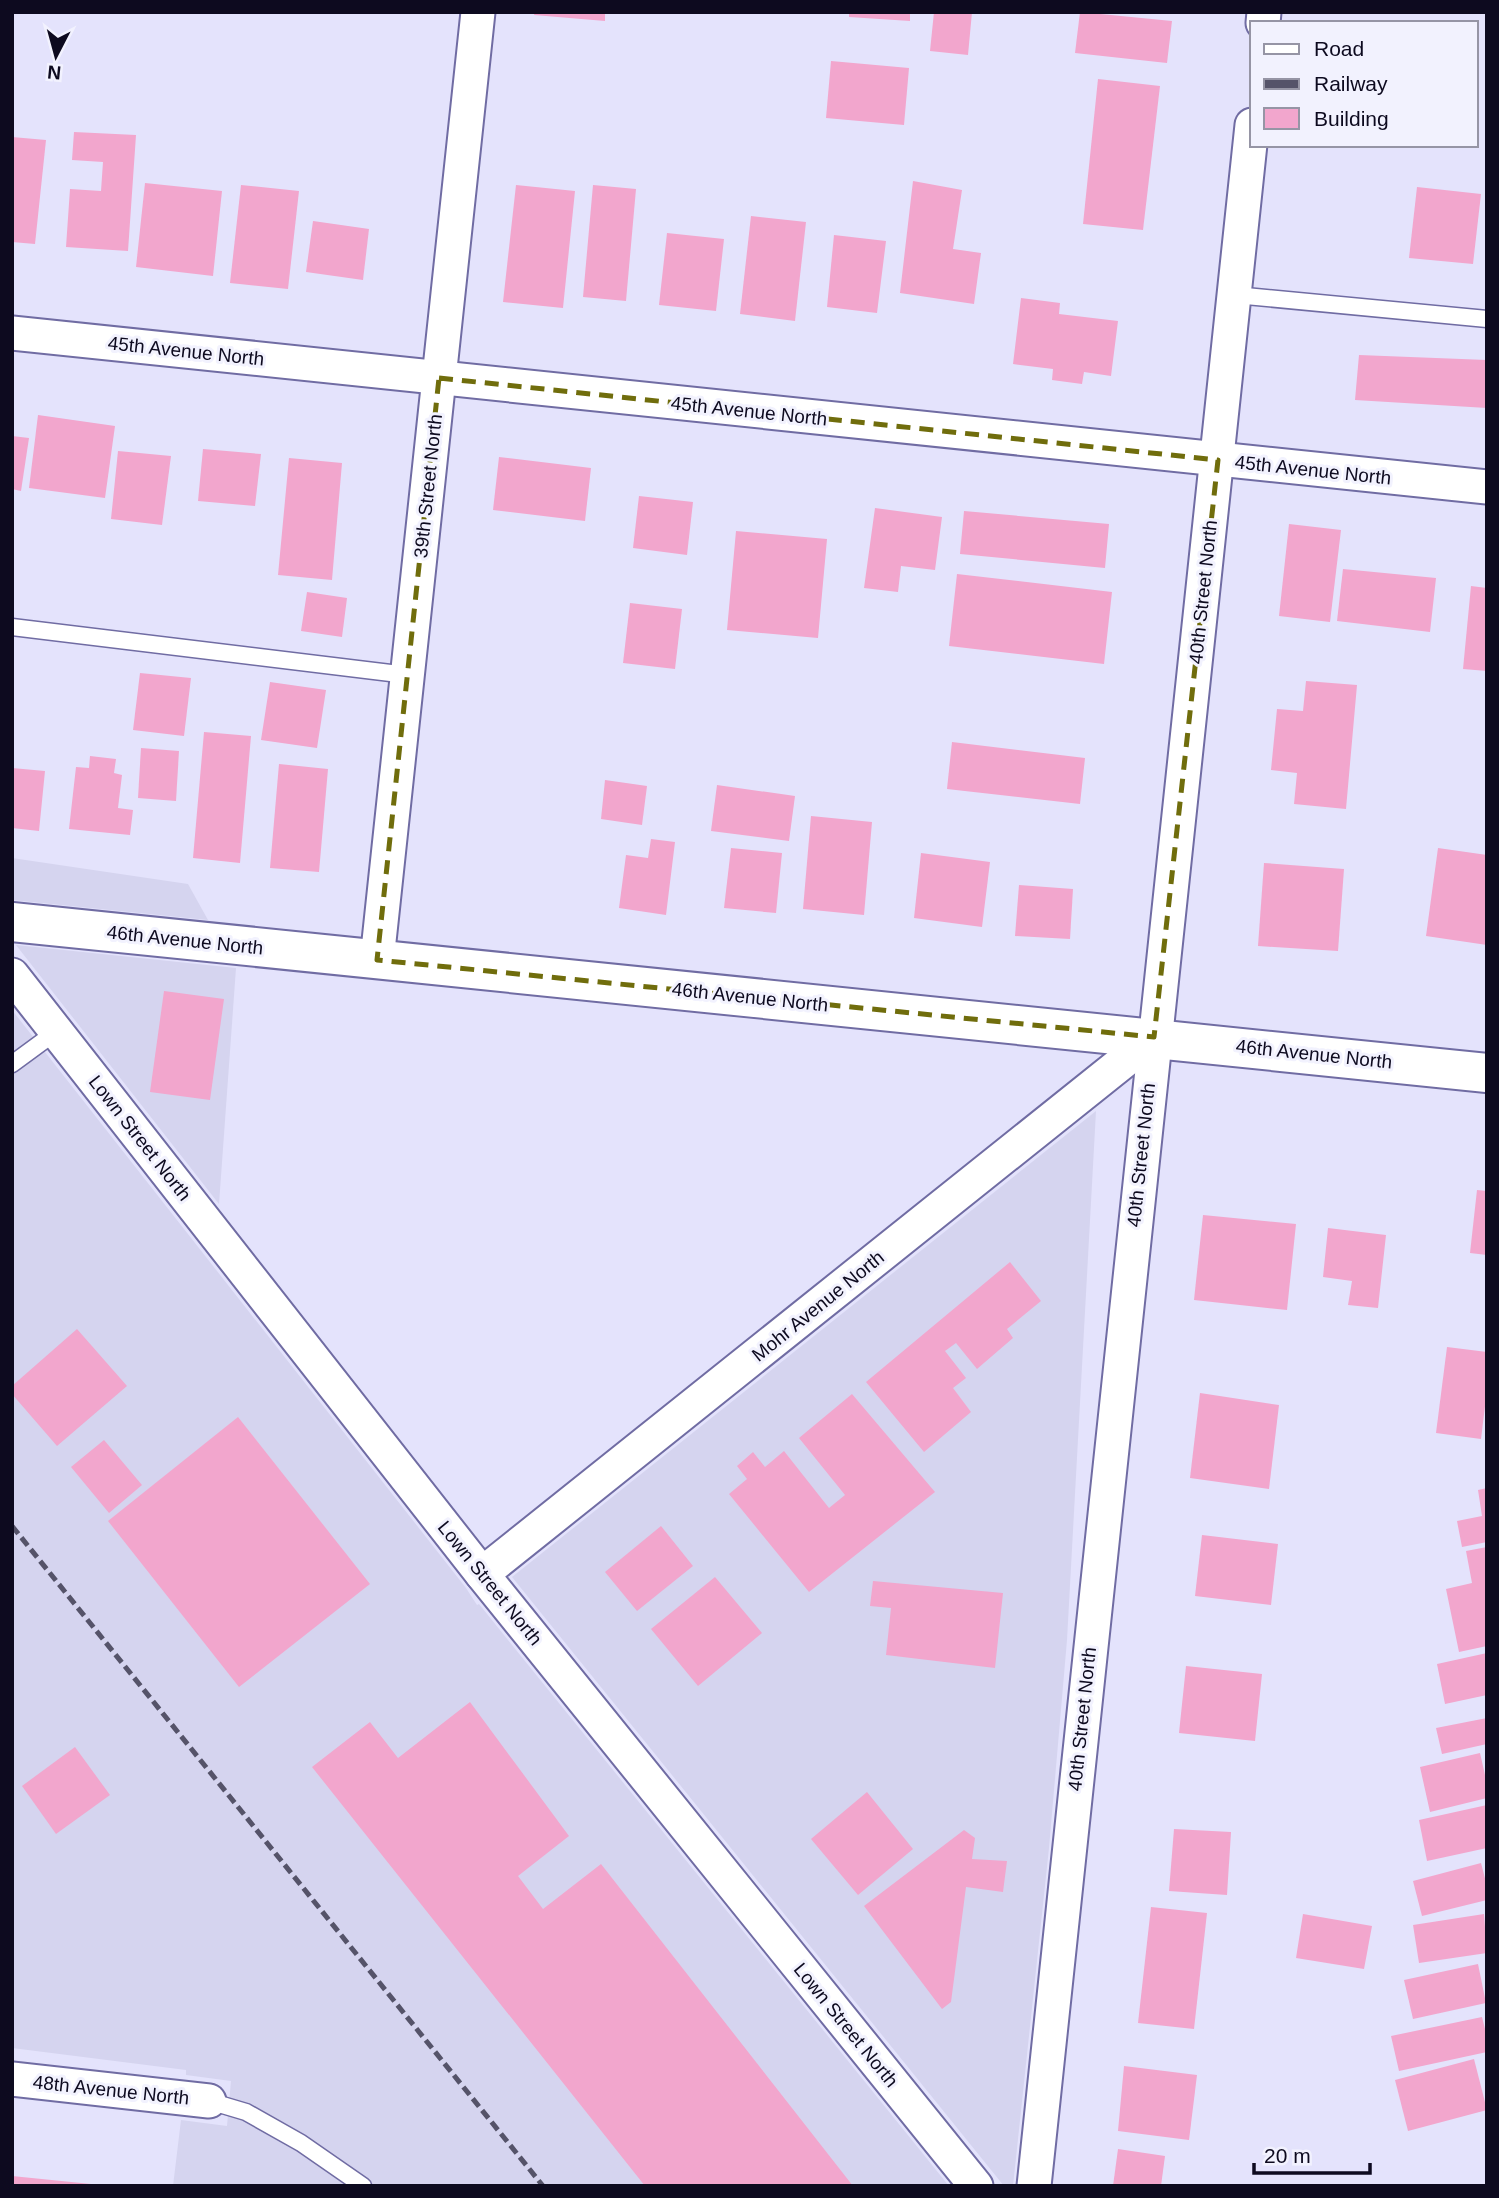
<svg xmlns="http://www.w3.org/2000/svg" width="1499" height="2198" font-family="Arial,sans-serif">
  <rect width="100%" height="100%" fill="#e4e3fc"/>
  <g fill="#d5d4ef">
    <path d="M12,858L188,884L208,920L12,900Z"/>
    <path d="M16,945L236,968L219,1204Z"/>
    <path d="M12,1010L466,1588L477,1605L479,1604L949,2186H173L181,2120L227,2126L231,2081L186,2075V2070L12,2048Z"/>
    <path d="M1096,1111L1067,1640L1049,1848L1013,2186H1004L512,1577Z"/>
  </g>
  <g fill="#f2a6cd">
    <path d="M535,12H605V21L534,15Z"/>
    <path d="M849,12H910V21L849,17Z"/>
    <path d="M934,12H972L968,55L930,51Z"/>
    <path d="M1080,12L1172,21L1167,63L1075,53Z"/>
    <path d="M831,61L909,68L904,125L826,118Z"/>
    <path d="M1098,79L1160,86L1143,230L1083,224Z"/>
    <path d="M74,132L136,135L128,251L66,247L70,189L101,191L103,162L72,160Z"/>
    <path d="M12,137L46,140L35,244L12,242Z"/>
    <path d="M913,181L962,190L953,249L981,253L974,304L900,293Z"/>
    <path d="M145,183L222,191L213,276L136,267Z"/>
    <path d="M241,185L299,191L288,289L230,283Z"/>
    <path d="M516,185L575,191L563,308L503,302Z"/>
    <path d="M593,185L636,189L626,301L583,297Z"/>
    <path d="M1417,187L1481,194L1473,264L1409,258Z"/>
    <path d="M751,216L806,222L795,321L740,314Z"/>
    <path d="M313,221L369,229L363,280L306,272Z"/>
    <path d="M667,233L724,239L716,311L659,305Z"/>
    <path d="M834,235L886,241L877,313L827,307Z"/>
    <path d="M1021,298L1060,303L1059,314L1118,321L1111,376L1084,372L1082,384L1052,380L1053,369L1013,364Z"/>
    <path d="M1359,355L1487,360V408L1355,400Z"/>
    <path d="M38,415L115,426L105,498L29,488Z"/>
    <path d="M12,436L29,438L21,491L12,489Z"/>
    <path d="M203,449L261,454L255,506L198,501Z"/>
    <path d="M118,451L171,456L162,525L111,519Z"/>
    <path d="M499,457L591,468L585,521L493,510Z"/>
    <path d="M289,458L342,463L332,580L278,575Z"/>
    <path d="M639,496L693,502L687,555L633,548Z"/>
    <path d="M875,508L942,517L935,570L901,566L898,592L864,588Z"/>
    <path d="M964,511L1109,524L1105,568L960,554Z"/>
    <path d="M1289,524L1341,530L1330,622L1279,616Z"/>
    <path d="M736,531L827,539L818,638L727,630Z"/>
    <path d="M1343,569L1436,578L1430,632L1337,621Z"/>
    <path d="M957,574L1112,592L1104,664L949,646Z"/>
    <path d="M1471,586L1487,588V671L1463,669Z"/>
    <path d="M307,592L347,598L342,637L301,631Z"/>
    <path d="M630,603L682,609L675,669L623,663Z"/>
    <path d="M140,673L191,678L184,736L133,730Z"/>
    <path d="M1306,681L1357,685L1346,809L1294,804L1297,773L1271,770L1277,709L1303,711Z"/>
    <path d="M270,682L326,690L317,748L261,740Z"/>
    <path d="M204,732L251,736L240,863L193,858Z"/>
    <path d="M952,742L1085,758L1080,804L947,789Z"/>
    <path d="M141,748L179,751L176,801L138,798Z"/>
    <path d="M90,756L116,759L114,773L122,775L118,808L133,810L130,835L69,829L76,767L89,768Z"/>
    <path d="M279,764L328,769L319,872L270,868Z"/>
    <path d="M12,768L45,771L39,831L12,828Z"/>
    <path d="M605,780L647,786L642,825L601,819Z"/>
    <path d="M717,785L795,796L789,841L711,831Z"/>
    <path d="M811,816L872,822L864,915L803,909Z"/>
    <path d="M651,839L675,842L666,915L619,908L626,855L648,858Z"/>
    <path d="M731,848L782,853L776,913L724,908Z"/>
    <path d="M1438,848L1487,855V945L1426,936Z"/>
    <path d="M921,853L990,862L982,927L914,918Z"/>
    <path d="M1264,863L1344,869L1338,951L1258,946Z"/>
    <path d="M1019,885L1073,889L1070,939L1015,936Z"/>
    <path d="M164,991L224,999L210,1100L150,1092Z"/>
    <path d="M1477,1190L1487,1191V1255L1470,1253Z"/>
    <path d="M1203,1215L1296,1224L1287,1310L1194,1300Z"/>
    <path d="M1328,1228L1386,1235L1378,1308L1348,1305L1352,1281L1323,1277Z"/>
    <path d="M1010,1262L1041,1301L1007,1329L1013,1338L977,1369L956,1343L945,1351L966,1378L953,1388L971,1412L924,1452L866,1382Z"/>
    <path d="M77,1329L127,1386L57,1446L12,1394V1386Z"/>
    <path d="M1447,1347L1487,1352V1390L1481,1439L1436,1433Z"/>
    <path d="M1200,1393L1279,1405L1269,1489L1190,1478Z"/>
    <path d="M852,1394L935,1492L809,1592L729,1494L747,1479L737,1466L753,1452L765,1467L784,1451L829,1508L845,1495L799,1438Z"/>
    <path d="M238,1417L370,1584L239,1687L108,1521Z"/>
    <path d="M104,1440L142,1485L109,1513L71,1467Z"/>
    <path d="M1487,1488V1542L1462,1547L1457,1521L1482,1516L1478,1490Z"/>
    <path d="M661,1526L693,1566L637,1611L605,1572Z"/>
    <path d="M1202,1535L1278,1544L1271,1605L1195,1596Z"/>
    <path d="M1487,1547V1646L1459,1652L1446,1589L1472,1583L1466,1551Z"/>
    <path d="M715,1577L762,1633L698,1686L651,1629Z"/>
    <path d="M873,1581L1003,1593L995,1668L886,1655L891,1608L870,1606Z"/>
    <path d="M1487,1653V1695L1445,1704L1437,1664Z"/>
    <path d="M1186,1666L1262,1674L1255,1741L1179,1733Z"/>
    <path d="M470,1702L569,1836L518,1876L543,1909L601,1864L853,2186H645L312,1767L370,1722L398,1758Z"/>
    <path d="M1487,1718V1744L1442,1754L1436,1728Z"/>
    <path d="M75,1747L110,1795L56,1834L22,1786Z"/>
    <path d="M1480,1753L1485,1775H1487V1798L1430,1812L1420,1767Z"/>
    <path d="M867,1792L913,1849L858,1895L811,1839Z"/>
    <path d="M1487,1805V1848L1427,1861L1419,1820Z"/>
    <path d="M1174,1829L1231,1832L1227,1895L1169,1891Z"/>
    <path d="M964,1830L975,1838L972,1859L1007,1861L1003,1892L966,1887L951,2002L942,2009L864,1906Z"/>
    <path d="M1481,1863L1487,1886V1900L1422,1916L1413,1881Z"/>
    <path d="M1151,1907L1207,1913L1194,2029L1138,2023Z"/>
    <path d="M1303,1914L1372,1926L1364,1969L1296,1958Z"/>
    <path d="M1484,1914L1487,1953L1419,1963L1413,1925Z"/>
    <path d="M1478,1964L1486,2003L1413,2019L1404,1980Z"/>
    <path d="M1482,2017L1487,2037V2052L1399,2071L1391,2036Z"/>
    <path d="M1474,2059L1487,2110L1408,2131L1395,2080Z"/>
    <path d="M1124,2066L1197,2075L1189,2140L1118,2131Z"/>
    <path d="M1118,2149L1165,2156L1161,2186H1113Z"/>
    <path d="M12,2176L91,2184V2186H12Z"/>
  </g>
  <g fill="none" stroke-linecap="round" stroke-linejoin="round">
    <g stroke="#706ca3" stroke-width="19">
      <g id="service">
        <path d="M1235,295L1487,319"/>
        <path d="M12,627L407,675"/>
        <path d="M12,1064L57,1031"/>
        <path d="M209,2101L246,2112L301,2143L363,2186"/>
      </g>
    </g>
    <g stroke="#706ca3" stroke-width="37">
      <g id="minor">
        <path d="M1263,23L1264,12"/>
        <path d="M12,333L1487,487"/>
        <path d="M377,960L478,12"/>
        <path d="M12,975L482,1574L976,2186"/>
        <path d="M482,1574L1154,1037"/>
        <path d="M12,2079L209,2101"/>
        <path d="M1034,2186L1252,125"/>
      </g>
    </g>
    <g stroke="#706ca3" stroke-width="42">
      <path id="tertiary" d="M12,922L1487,1073"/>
    </g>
    <use href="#service" stroke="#fff" stroke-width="16"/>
    <use href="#minor" stroke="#fff" stroke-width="33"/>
    <use href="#tertiary" stroke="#fff" stroke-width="38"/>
    <path stroke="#555369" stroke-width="5" stroke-dasharray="10 5" stroke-linecap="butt" d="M12,1526L543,2186"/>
  </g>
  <path fill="none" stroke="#706d0c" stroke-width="5" stroke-dasharray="14 9" stroke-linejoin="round" d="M439,378L1218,460L1154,1037L377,960Z"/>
  <g text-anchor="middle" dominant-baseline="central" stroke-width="6" stroke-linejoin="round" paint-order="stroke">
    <g font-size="19" fill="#0d0a1f" stroke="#f2f2fe">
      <text transform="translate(186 351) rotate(6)">45th Avenue North</text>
      <text transform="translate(749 411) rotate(6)">45th Avenue North</text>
      <text transform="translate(1313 470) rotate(6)">45th Avenue North</text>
      <text transform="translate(428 486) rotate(-84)">39th Street North</text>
      <text transform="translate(1203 592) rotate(-84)">40th Street North</text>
      <text transform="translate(185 940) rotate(6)">46th Avenue North</text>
      <text transform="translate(750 997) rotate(6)">46th Avenue North</text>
      <text transform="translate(1314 1054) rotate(6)">46th Avenue North</text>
      <text transform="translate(140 1138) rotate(52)">Lown Street North</text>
      <text transform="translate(1141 1155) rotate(-84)">40th Street North</text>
      <text transform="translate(818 1306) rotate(-39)">Mohr Avenue North</text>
      <text transform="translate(490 1583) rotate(51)">Lown Street North</text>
      <text transform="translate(1082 1719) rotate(-84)">40th Street North</text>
      <text transform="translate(846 2025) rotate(51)">Lown Street North</text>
      <text transform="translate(111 2090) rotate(6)">48th Avenue North</text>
    </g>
  </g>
  <rect width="1499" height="2198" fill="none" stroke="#0d0a1f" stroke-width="28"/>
  <rect x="1250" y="21" width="228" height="126" fill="#f2f2fe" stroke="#9695a5" stroke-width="2"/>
  <rect x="1264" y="44" width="35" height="10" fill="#ffffff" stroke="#9695a5" stroke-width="2"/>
  <text x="1314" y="56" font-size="21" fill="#0d0a1f">Road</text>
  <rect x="1264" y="79" width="35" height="10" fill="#555369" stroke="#9695a5" stroke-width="2"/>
  <text x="1314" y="91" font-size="21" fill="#0d0a1f">Railway</text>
  <rect x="1264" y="108" width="35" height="21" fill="#f2a6cd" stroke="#9695a5" stroke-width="2"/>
  <text x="1314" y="126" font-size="21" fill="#0d0a1f">Building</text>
  <g transform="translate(56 56) rotate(186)" stroke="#f2f2fe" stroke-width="5" paint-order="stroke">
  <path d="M0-5L12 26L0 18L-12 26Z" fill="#0d0a1f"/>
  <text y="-10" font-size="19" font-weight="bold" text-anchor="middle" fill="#0d0a1f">N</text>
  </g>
  <path d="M1254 2163v10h116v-10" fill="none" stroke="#0d0a1f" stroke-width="3.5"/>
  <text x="1264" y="2163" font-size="21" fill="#0d0a1f" stroke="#f2f2fe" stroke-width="5" paint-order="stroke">20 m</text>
</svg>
